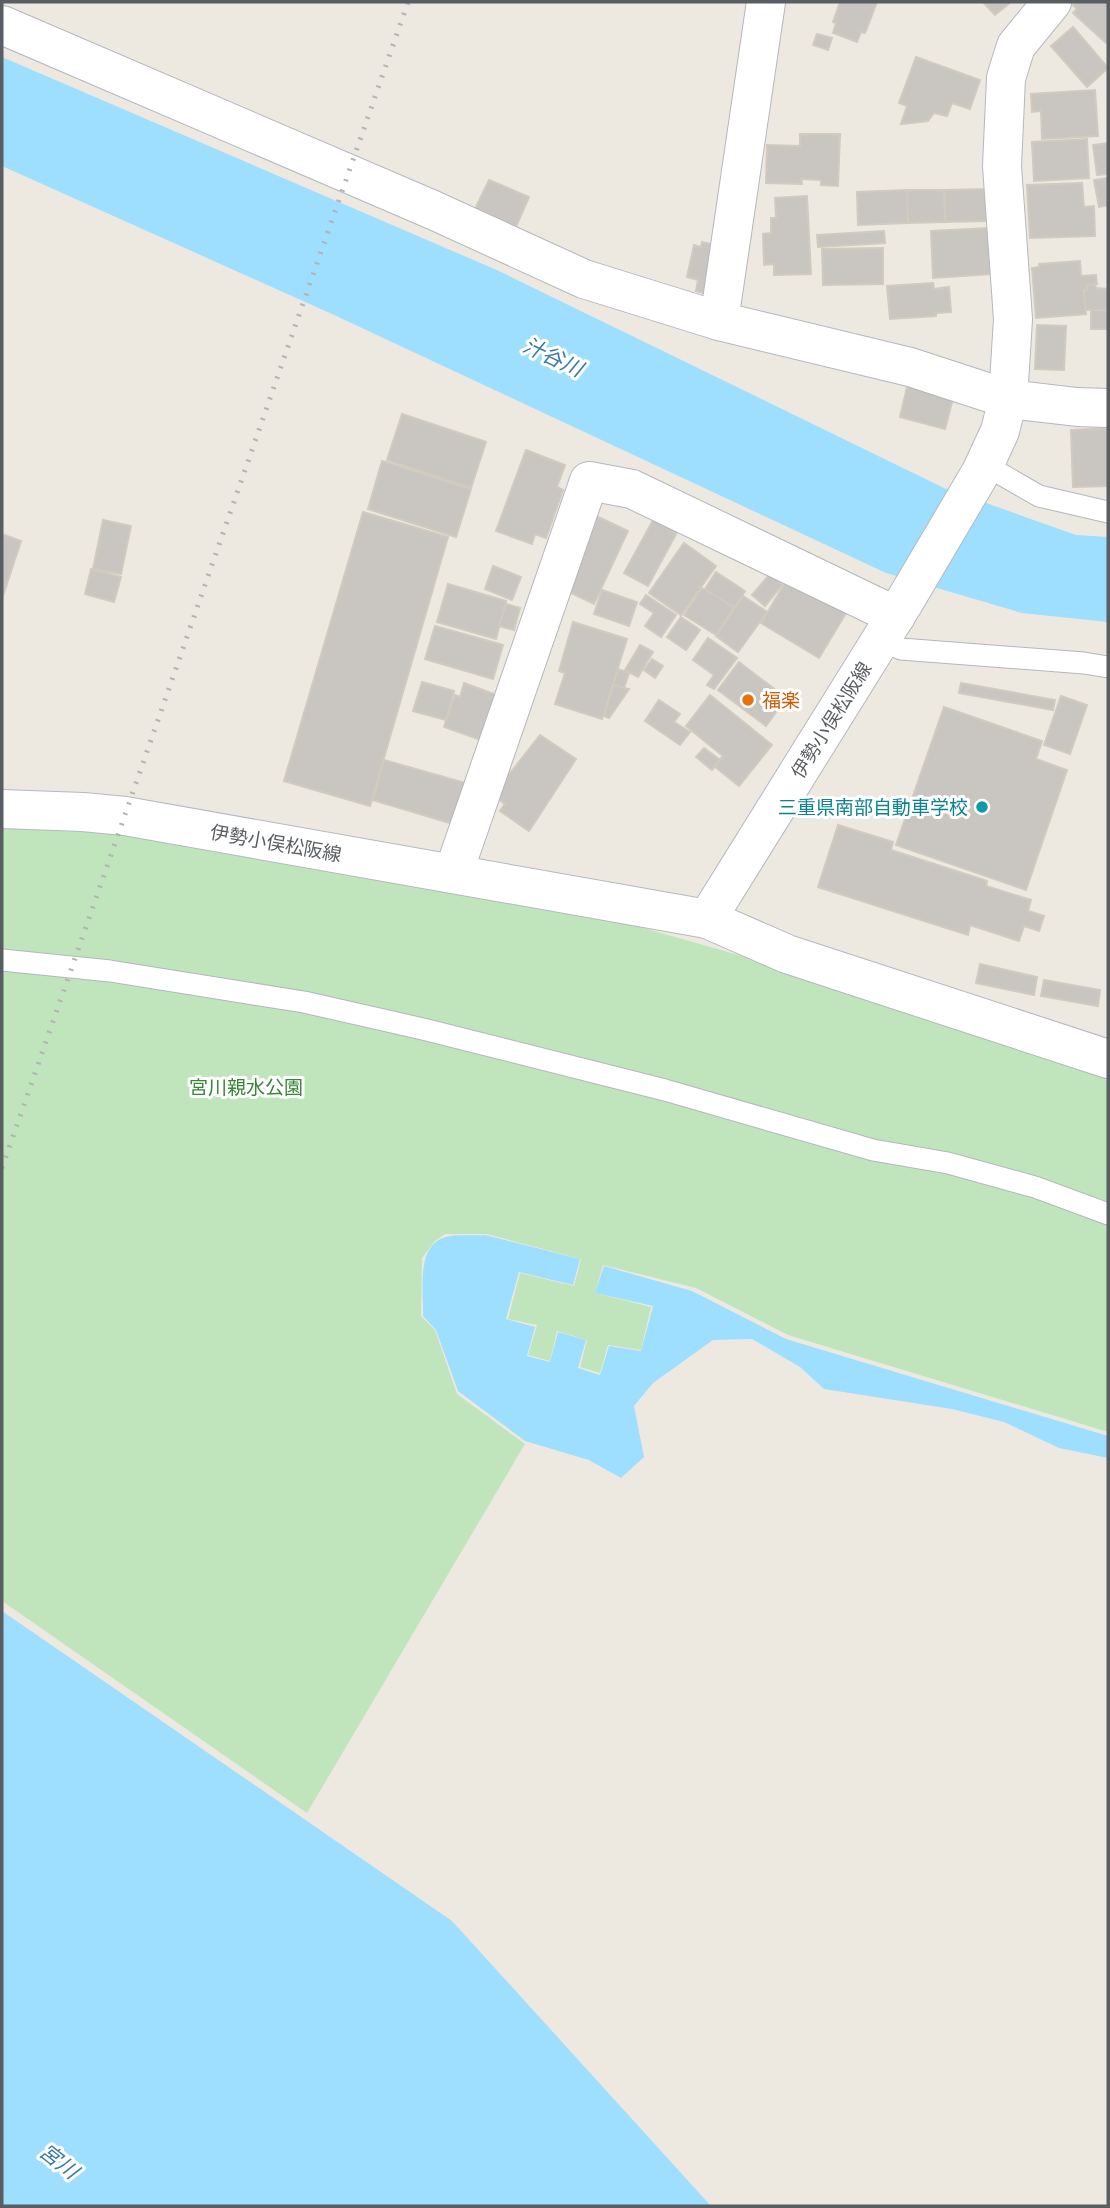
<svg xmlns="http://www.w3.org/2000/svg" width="1110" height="2208" font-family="Raleway,'Noto Sans JP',sans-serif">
  <rect width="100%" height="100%" fill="#ede9e1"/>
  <path fill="#c0e5bc" d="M2,814L453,874L1108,1060V1432L788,1335L696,1288L603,1265L595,1293L651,1307L641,1350L608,1345L600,1373L580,1367L587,1340L557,1331L550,1361L528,1355L537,1325L508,1319L520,1273L574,1286L581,1259L486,1234H445L435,1241L422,1258L421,1316L435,1330L457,1394L525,1444L307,1813L2,1601Z"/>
  <g fill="#9edeff">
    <path d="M2,57L499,271L944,488L1076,535L1108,537V622L1022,613L886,573L332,314L2,166Z"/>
    <path d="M485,1235L580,1259L573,1285L519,1272L506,1319L535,1327L527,1356L550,1362L558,1332L586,1340L578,1368L600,1375L609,1346L641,1351L653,1306L595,1293L604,1266L692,1291L786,1339L1108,1436V1458L1059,1448L1004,1422L952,1409L824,1389L800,1367L752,1339L713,1340L653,1383L634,1406L644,1457L621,1478L589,1460L525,1441L458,1391L436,1330L423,1316C424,1292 415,1245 446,1237C457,1234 473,1236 485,1235Z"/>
    <path d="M2,1611L452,1921L711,2206H2Z"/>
  </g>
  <g fill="#c9c5c0" stroke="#d1cabf" stroke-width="2">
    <path d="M840,2H877L865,33L861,32L857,42L833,33L836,23L833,22Z"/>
    <path d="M983,2H1011L995,15Z"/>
    <path d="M1076,2H1106L1108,4V40L1106,43L1073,13L1077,9L1073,5Z"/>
    <path d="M1073,27L1108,68L1087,87L1051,46Z"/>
    <path d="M817,34L832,38L828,50L813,45Z"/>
    <path d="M916,57L980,80L970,109L952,103L947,116L934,113L928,121L901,124L907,106L899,103Z"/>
    <path d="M1095,90L1098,136L1042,139L1041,111L1032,112L1031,94Z"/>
    <path d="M800,134H840L838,186L821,185V180L801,179L802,184L766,183L767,145L800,146Z"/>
    <path d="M1087,139L1089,178L1034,181L1032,142Z"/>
    <path d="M1108,143V174L1097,175L1093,145Z"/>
    <path d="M1108,178V205L1099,207L1094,180Z"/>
    <path d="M489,180L529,197L516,227L475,209Z"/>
    <path d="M1082,183L1084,207L1094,206L1095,236L1030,238L1027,185Z"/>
    <path d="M987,189V221L945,222L944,190Z"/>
    <path d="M907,190L908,223L858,225L857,192Z"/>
    <path d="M907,190H944L945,222L908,223Z"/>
    <path d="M807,196L811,274L774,275V264L764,265L763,234L771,233V218H776L775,198Z"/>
    <path d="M988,228L991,274L933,278L931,231Z"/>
    <path d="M884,231L885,243L818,247L817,235Z"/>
    <path d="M702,242L719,246L708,294L696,291L698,280L687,277L694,245L701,247Z"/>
    <path d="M883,248V284L823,285L822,249Z"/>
    <path d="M1080,261L1081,276L1096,275L1097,284L1087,285V290H1084L1086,314L1036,318L1032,268L1039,267V264Z"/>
    <path d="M933,283L934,289L949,287L951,312L936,313V316L890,319L887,286Z"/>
    <path d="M1087,285H1095L1096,288L1108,289V310H1086L1084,290H1087Z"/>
    <rect x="1091" y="310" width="17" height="19"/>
    <path d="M1037,325L1066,326L1064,370L1035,369Z"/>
    <path d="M908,383L954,395L945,429L900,417Z"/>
    <path d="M402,414L486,442L471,488L387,460Z"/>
    <path d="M1108,428V486L1073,487L1071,430Z"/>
    <path d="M526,450L565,465L557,487L563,490L546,538L535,534L532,544L496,531Z"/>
    <path d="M382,461L471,489L456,537L368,509Z"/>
    <path d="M363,512L448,537L370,806L284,781Z"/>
    <path d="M657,513L681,525L648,586L624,573Z"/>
    <path d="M594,515L628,531L594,604L567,591Z"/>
    <path d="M103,520L131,526L121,574L93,569Z"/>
    <path d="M2,534L21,541L2,599Z"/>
    <path d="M684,543L716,566L681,615L649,593Z"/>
    <path d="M493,566L521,577L512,600L485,589Z"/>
    <path d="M91,569L121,577L114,602L85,594Z"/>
    <path d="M716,572L745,591L734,608L705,589Z"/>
    <path d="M770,574L782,585L765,606L752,595Z"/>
    <path d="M788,578L846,613L819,658L761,623Z"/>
    <path d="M448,584L506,601L496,639L437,622Z"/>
    <path d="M702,588L734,607L716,635L684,615Z"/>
    <path d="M602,590L637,602L629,626L594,614Z"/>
    <path d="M646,595L676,615L661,637L645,626L654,613L640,604Z"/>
    <path d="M743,596L767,612L738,652L716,636Z"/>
    <path d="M506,604L520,608L514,630L499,626Z"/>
    <path d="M681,617L700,630L686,650L667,637Z"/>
    <path d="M573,622L627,639L602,719L555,704L565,673L559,671Z"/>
    <path d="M435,626L503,645L493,679L425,659Z"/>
    <path d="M708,638L737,658L714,689L707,685L714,675L693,660Z"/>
    <path d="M640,645L653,652L638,677L625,670Z"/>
    <path d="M652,659L663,666L655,678L644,670Z"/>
    <path d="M739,662L786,698L766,726L718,690Z"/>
    <path d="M618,669L629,673L624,688L613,685Z"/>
    <path d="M422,682L454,691L446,720L413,711Z"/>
    <path d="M464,683L497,695L481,740L444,727L455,695L460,697Z"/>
    <path d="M961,683L1055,700L1053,710L959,693Z"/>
    <path d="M613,685L629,689L609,718L604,716Z"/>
    <path d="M710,695L772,745L739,786L714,766L723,756L686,726Z"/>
    <path d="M1061,696L1087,705L1070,754L1044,745Z"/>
    <path d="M659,700L680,714L674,722L690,732L680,745L645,721Z"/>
    <path d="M944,707L1042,741L1036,759L1067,770L1026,890L896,845Z"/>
    <path d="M540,735L576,759L529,831L500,811L505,804L493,795Z"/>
    <path d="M704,748L720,760L712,770L696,757Z"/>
    <path d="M384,760L465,783L453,824L373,800Z"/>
    <path d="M838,825L893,842L891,850L987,881L986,886L1031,900L1028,911L1044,916L1039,931L1024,926L1019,941L970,925L968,935L818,887Z"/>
    <path d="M980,964L1037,977L1034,995L976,983Z"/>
    <path d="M1044,980L1100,990L1098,1006L1041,996Z"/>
  </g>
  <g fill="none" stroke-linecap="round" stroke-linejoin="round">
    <g stroke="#b3b7bc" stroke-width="23">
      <g id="service">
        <path d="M985,465L1039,496L1108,512"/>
        <path d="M881,640L901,649L1084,663L1108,667"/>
        <path d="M2,960L110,971L304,1002L423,1029L665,1090L873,1150L948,1163L1035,1187L1108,1214"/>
      </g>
    </g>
    <g stroke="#b3b7bc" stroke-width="40">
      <g id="minor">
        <path d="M2,25L433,210L584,279L719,321L910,367L1008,399L1077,407L1108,408"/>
        <path d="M719,321L766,2"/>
        <path d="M453,874L589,481L632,489L896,616"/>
      </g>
    </g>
    <g stroke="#b3b7bc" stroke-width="40">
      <path id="tertiary" d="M707,919L787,954L1108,1059"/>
    </g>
    <g stroke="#b4b9be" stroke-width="40">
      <path id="secondary" d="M2,809L83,812L125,816L707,919L903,604L981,472L1000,431L1008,399L1013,319L1002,166L1006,78L1016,46L1052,2"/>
    </g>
    <use href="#service" stroke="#fff" stroke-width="21"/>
    <use href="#minor" stroke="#fff" stroke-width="38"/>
    <use href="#tertiary" stroke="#fff" stroke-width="38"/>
    <use href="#secondary" stroke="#fff" stroke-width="38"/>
    <path stroke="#b2b3b3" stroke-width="5" stroke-dasharray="2 9" stroke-linecap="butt" d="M2,1168L408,2"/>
  </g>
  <circle fill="#e8710a" stroke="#fff" stroke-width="2.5" cx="748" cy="700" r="7"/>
  <circle fill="#0f9aa8" stroke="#fff" stroke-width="2.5" cx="982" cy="807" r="7"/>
  <g text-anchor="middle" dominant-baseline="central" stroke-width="6" stroke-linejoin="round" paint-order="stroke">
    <g font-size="19" fill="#c56008" stroke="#fff" text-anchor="start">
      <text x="762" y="700">福楽</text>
    </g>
    <g font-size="19" fill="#595e62" stroke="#fff">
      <text transform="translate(831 720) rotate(-58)">伊勢小俣松阪線</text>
      <text transform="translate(276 843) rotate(10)">伊勢小俣松阪線</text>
    </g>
    <g font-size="19" fill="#0d838f" stroke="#fff" text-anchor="end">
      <text x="968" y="807">三重県南部自動車学校</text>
    </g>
    <g font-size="19" fill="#388634" stroke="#fff">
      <text x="246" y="1087">宮川親水公園</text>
    </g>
    <g font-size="21" font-style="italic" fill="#397aa8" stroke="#fff">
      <text transform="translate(553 357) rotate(25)">汁谷川</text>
      <text transform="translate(59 2161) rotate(38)">宮川</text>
    </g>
  </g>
  <rect width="1110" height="2208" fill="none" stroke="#595e62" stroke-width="7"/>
</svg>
